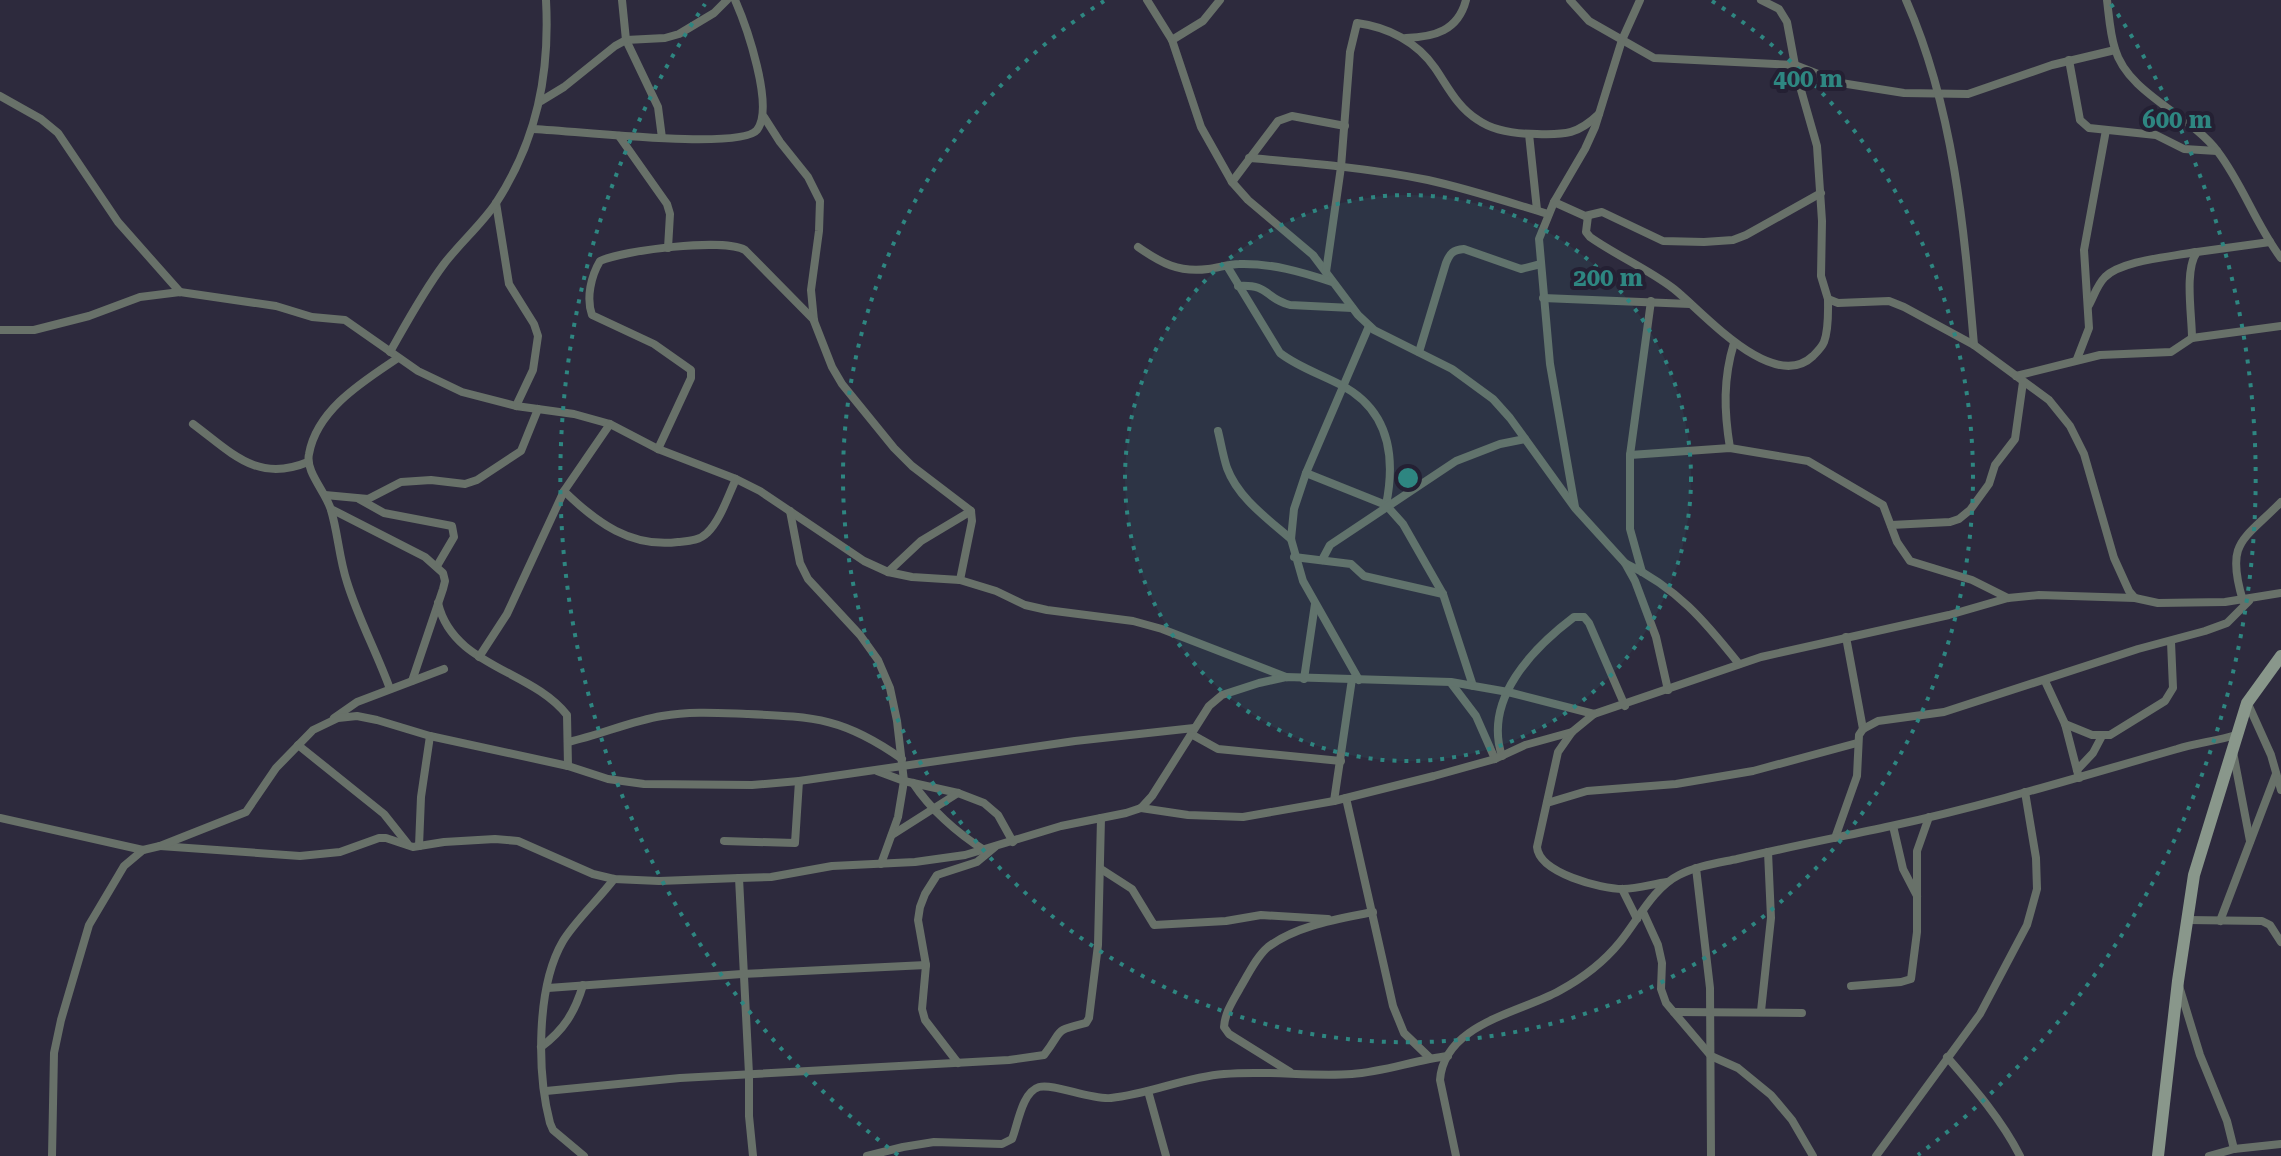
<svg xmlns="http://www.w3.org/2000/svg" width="2281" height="1156" font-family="'Roboto Serif',serif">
  <rect width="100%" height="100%" fill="#2d2a3d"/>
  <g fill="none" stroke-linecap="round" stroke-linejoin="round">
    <g stroke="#687169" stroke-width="8">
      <path d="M622,0L626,40L658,107L662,138"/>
      <path d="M1147,0L1172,40L1201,127L1232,182L1248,200L1313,255L1358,315L1374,330L1452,369L1493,399L1510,418L1575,508L1625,563L1635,581L1656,637L1668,690"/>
      <path d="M1570,0L1589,21L1654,58L1795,65L1841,83L1904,93L1968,94L2052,65L2115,50"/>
      <path d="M1761,0L1779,9L1787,22L1797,76L1817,146L1822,221L1821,276L1828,299L1838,303L1889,301L1904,307L1974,345L2049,400L2070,426L2084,454L2114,558L2129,591L2135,598L2158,603L2225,602L2281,593"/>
      <path d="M1906,0C1954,109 1964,228 1974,345"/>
      <path d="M2107,0C2109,16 2110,34 2115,49C2128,94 2191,115 2218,152C2243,185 2256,225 2281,258"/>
      <path d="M1406,38C1434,37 1458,31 1466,0"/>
      <path d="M1172,40L1203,21L1220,0"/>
      <path d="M2069,60L2080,120L2089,128L2156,135L2184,149L2217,151"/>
      <path d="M0,96L41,119L58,133L118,222L180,292"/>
      <path d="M541,101L564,87L615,46L626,40L665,38L679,34L714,13L727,0"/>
      <path d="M764,117L780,142L808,177L820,201L819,231L811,290L814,321L832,367L842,384L894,448L912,466L971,511L972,521L960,580"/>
      <path d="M532,129C568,130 740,151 757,130C775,107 746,25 735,0"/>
      <path d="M1529,134L1537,210"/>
      <path d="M619,136L667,204L670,214L668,248"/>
      <path d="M1249,158C1308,163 1369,168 1428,180C1469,189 1508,202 1548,214"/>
      <path d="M1232,182L1278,121L1292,116L1345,126"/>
      <path d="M1554,202L1585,216L1602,212L1663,241L1704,242L1733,240L1746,235L1821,193"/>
      <path d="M496,203L509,284L534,324L538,336L533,370L516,406"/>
      <path d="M1588,216L1586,232L1590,237C1617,256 1648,269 1674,289C1703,312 1773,394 1813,356C1817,352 1822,347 1824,342C1829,329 1828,312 1828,299"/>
      <path d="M1138,247C1161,263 1179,273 1208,269C1218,268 1229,264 1239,264C1271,263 1302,272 1332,282"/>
      <path d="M1227,266L1280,353C1298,367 1320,374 1341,385C1389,410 1396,456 1386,505"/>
      <path d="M1326,272L1341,167L1350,52L1357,23C1388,27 1417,42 1435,68C1448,87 1458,108 1478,120C1495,132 1517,134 1537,134C1566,135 1578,134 1599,114"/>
      <path d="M1238,286C1270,284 1264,298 1290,305L1352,308"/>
      <path d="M1543,298L1690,304"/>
      <path d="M2089,305C2094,296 2097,285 2105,277C2123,260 2171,257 2195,252"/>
      <path d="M0,330H34L89,316L140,297L180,292L276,306L312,317L345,320L418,371L462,392L516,406L574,414L610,424L658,449L736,479L760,491L864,561L888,572L912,577L960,580L996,591L1025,605L1047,610L1133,621L1162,629L1286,677"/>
      <path d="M2192,338C2192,316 2184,269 2197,252L2270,242"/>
      <path d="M390,352C407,322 423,292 444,264C460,243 481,225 496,203C537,140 550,74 546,0"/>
      <path d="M1419,352L1446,263C1450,253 1453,250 1464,249L1521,269L1541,264"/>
      <path d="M2077,359L2089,328L2084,250L2106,130"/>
      <path d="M2016,376L2100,355L2171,352L2192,338L2281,326"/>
      <path d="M193,424C232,453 257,483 308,462"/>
      <path d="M1218,431C1221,443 1223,456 1227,468C1238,498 1268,519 1291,539"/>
      <path d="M1730,448C1724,411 1723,379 1734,343"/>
      <path d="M658,449L691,378V370L654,344L592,315C586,298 591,276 600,261C623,250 724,238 745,250L814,320"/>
      <path d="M1630,455L1730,448L1808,461L1883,505L1897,542L1910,561L1972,580L2008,598"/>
      <path d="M1306,473L1386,505L1403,524L1443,594L1473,686"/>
      <path d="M564,491C597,523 631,548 678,542C688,541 699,541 707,533C720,521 728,496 736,479"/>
      <path d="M325,495L368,499L401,482L431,480L465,484L477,480L521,451L538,409"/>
      <path d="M359,499L384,513L452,526L454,537L437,566"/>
      <path d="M1575,507L1550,364L1539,239L1554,202L1585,149L1595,127L1622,40L1640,0"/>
      <path d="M331,509L425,557L443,573L445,581L443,589L412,681"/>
      <path d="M790,511L800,563L808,579L860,635L878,660L890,688L897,721L904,781L898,817L881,864"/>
      <path d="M1891,525L1950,522L1959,519L1970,510L1989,484L1995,465L2015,439L2023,382"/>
      <path d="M1294,557L1351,564L1364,576L1443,594"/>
      <path d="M1322,560L1330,545L1456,461L1500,444L1525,439"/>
      <path d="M1625,563C1677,588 1704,620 1739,664"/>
      <path d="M888,572L921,541L971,511"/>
      <path d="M1642,572L1630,529V455L1651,301"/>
      <path d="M2243,601C2225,541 2243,541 2281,502"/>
      <path d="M438,603C453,667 531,669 567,715L568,766"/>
      <path d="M1846,637L1863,729"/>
      <path d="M479,657L507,614L564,491L610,424"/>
      <path d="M1304,679L1315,604"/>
      <path d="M1359,680L1303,581L1291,539L1294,509L1306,473L1369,326"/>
      <path d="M2045,681L2065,724L2079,778"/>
      <path d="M1451,683L1476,716L1495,759"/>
      <path d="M390,689C377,653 358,618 347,582C339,558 338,533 331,510C326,492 305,472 309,454C317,409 364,381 398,358"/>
      <path d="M2248,704L2271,755L2281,790"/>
      <path d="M1594,714L1572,732L1558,752L1537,847C1539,873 1601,889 1623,889C1637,889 1653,884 1667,882"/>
      <path d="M334,718L357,702L444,669"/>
      <path d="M2065,724L2092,735H2110L2165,701L2173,688L2171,642"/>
      <path d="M1191,734L1218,749L1341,761"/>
      <path d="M568,742C600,735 631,721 662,716C691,711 719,713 747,714C816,717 844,718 902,759"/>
      <path d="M298,745L384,814L407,843"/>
      <path d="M2233,752L2250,841"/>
      <path d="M1502,756C1483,699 1533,648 1574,617H1584L1589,623L1625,706"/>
      <path d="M2077,770L2093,753L2102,736"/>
      <path d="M877,771L904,781L958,793L984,803L998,815L1013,842"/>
      <path d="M913,783C930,809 957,833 984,850"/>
      <path d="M1346,798L1393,1006L1404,1033L1430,1058"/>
      <path d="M1334,801L1352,679"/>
      <path d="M1547,803L1587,791L1676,784L1753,771L1857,743"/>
      <path d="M1141,808L1188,815L1243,817L1334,801L1434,776L1495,759L1525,745L1572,732"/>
      <path d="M0,818L143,850"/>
      <path d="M1893,826L1903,869L1917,896"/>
      <path d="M892,835L958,793"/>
      <path d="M1835,838L1857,776L1859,735L1863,729L1878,721L1944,712L2138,649L2205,631L2227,623L2249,601"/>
      <path d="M724,841L795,843L799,781"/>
      <path d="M160,846L300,856L340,852L379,838H386L413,847L444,842L495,839L518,841L593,874L614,879L659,881L739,878L771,877L832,866L915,862L965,855L1061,826L1126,813L1141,808L1152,796L1209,706L1222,695L1259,683L1286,677L1451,682L1508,692L1594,714L1761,657L1949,615L2008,598L2039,595L2135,598"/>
      <path d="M419,846L421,797L430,736"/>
      <path d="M1696,868L1710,988L1711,1156"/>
      <path d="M1101,869L1132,889L1154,925L1226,921L1261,915L1328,919"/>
      <path d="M739,878L749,1074V1116L753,1156"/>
      <path d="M1622,889L1637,919"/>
      <path d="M1643,912L1658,945L1662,963L1661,989L1666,1003L1711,1056L1738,1068L1771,1095L1792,1120L1813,1156"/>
      <path d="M2188,920L2262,921L2270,925L2281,942"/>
      <path d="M2220,921L2276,774"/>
      <path d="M1851,986L1901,982L1911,979L1917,932V851L1929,817"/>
      <path d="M2179,986L2200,1055L2227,1121L2234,1149"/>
      <path d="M548,988L742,974L926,965"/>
      <path d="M1761,1011L1771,918L1768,852"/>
      <path d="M1674,1012L1802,1013"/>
      <path d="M541,1047C564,1030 575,1012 583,985"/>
      <path d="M1947,1057C1974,1088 2002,1120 2020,1156"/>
      <path d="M958,1063L925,1020L922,1009L926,965L918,920L920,907L925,894L937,875L977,862L995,847"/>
      <path d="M1290,1072L1229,1034L1224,1027C1225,1012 1233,1001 1240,988C1248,975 1256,957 1268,947C1297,925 1339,919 1373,912"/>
      <path d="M546,1091L680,1078L1009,1060L1044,1055C1065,1028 1051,1032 1086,1023L1089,1018L1098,945L1101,818"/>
      <path d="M1148,1091L1166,1156"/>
      <path d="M52,1156L54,1053L61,1020L89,925L124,866L143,850L160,846L246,812L276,768L313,730L338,718L357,716L377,720L430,736L568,766L608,779L644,784L752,785L799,781L1075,741L1194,728"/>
      <path d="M584,1156L553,1130L550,1123C537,1073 536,987 563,941C575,921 599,899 614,879"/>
      <path d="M867,1156L903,1147L934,1142L1002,1144L1012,1139C1018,1124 1022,1092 1039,1087C1054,1083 1090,1100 1111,1098C1150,1094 1185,1077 1224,1074C1267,1070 1309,1077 1352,1074C1384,1072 1415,1060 1448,1056"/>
      <path d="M1456,1156L1440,1080C1444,1024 1519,1013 1559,991C1583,978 1603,963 1620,942C1638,920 1653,888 1679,875C1697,866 1718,863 1737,859C1788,847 1840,837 1891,826C1988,805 2082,776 2177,749C2196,743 2216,741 2236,735"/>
      <path d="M1876,1156L1980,1014L2027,925L2037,889L2036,858L2025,792"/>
      <path d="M2209,1156L2234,1149L2281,1144"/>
    </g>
    <path stroke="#89978b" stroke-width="12" d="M2158,1156L2178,981L2194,875L2247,703L2281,656"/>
  </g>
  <circle cx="1408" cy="478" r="283" fill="#2e8681" fill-opacity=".12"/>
  <g fill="none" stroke="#2e8681" stroke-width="4" stroke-dasharray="4 8">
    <circle cx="1408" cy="478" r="283"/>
    <path d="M1712 1A565 565 0 1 1 1104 1"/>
    <path d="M898 1155A848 848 0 0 1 705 4M2111 4A848 848 0 0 1 1918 1155"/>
  </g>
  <circle cx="1408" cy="478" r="12" fill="#2e8681" stroke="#242033" stroke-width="4"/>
  <g font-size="24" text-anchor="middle" font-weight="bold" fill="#2e8681" stroke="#242033" stroke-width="8" stroke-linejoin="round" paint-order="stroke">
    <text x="1808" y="87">400 m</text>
    <text x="2177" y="128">600 m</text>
    <text x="1608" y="286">200 m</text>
  </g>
</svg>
